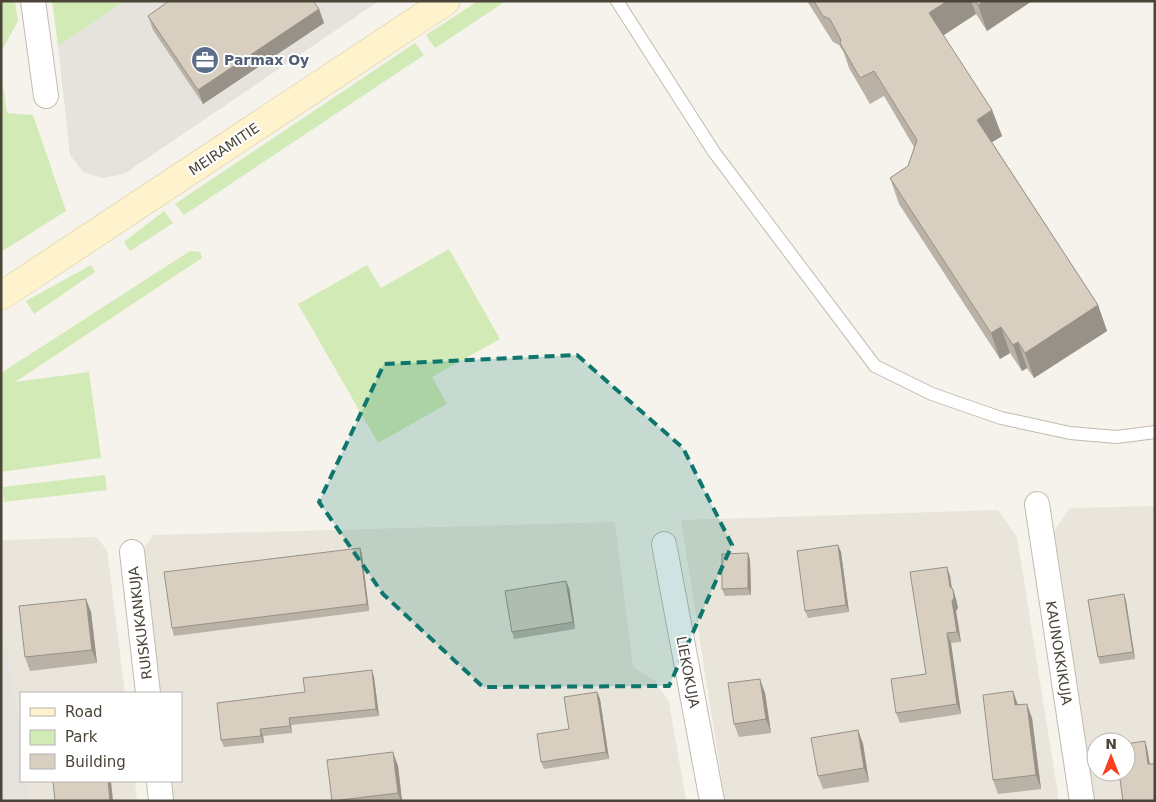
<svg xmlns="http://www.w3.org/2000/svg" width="1156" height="802" font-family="'DejaVu Sans',sans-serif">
  <rect width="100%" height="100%" fill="#f6f3ec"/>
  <g fill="#eae5da" fill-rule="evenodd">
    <path d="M1155,506V801H1094L1054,531L1070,508ZM1096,742H1126V772H1096Z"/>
    <path d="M998,510L1017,537L1059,801H725L681,520Z"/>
    <path d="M615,522L633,667L655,681L669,702L686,801H173L170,781H181V693H160L142,551L153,535Z"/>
    <path d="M96,537L107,550L125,693H21V733L1,603V540Z"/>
    <path d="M28,781H135L137,801H30Z"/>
  </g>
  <g fill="#e6e2dd">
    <path d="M125,1H379L124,174L102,178L83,172L70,155L58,46Z"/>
    <path d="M1,603L21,733V781H28L30,801H1Z"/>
  </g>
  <g fill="#d2eab5">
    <path d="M1,1H15L18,21L1,52Z"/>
    <path d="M52,1H125L58,46Z"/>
    <path d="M478,1H506L435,48L426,35Z"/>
    <path d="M415,43L424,55L184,215L175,204Z"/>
    <path d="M1,72L7,113L33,115L66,211L1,252Z"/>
    <path d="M164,211L173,223L130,251L124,242Z"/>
    <path d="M449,249L500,339L432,377L447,404L378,443L298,304L367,265L381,288Z"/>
    <path d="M190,251L200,252L202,258L15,382L89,372L101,458L1,472V373Z"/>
    <path d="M91,265L95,272L34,314L26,301Z"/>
    <path d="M105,475L107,490L4,502L2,487Z"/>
  </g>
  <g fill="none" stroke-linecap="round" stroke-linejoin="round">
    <g stroke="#c2bbae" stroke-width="14">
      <path id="service" d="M617,1L714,152L875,366L932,394L1001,418L1070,433L1117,437L1155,432"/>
    </g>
    <g stroke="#c2bbae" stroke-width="26">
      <g id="minor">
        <path d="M33,1L46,96"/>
        <path d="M1037,504L1082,801"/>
        <path d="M664,544L712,801"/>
        <path d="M132,552L148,693"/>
        <path d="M159,781L161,801"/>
      </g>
    </g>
    <g stroke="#d6c79b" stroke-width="29">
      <path id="secondary" d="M1,296L446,1"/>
    </g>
    <use href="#service" stroke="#fff" stroke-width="12"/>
    <use href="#minor" stroke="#fff" stroke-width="24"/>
    <use href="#secondary" stroke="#fff3cd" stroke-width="28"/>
  </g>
  <g fill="#bab2a6">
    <path d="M807,1H1032L987,31L976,14L943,35L992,110L1002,136L992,142L1098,305L1107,331L1034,378L1027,368L1022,371L1010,353L1000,359L899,204L890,178L908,166L914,147L884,96L870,104L849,68L844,53L839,45L833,42Z"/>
    <path d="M319,9L324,23L203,104L153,30L148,16Z"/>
    <path d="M360,548L362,555L369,611L174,636L172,628Z"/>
    <path d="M841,552L849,612L808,618L805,611Z"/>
    <path d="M748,553L750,560L751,595L725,596L722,589Z"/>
    <path d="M950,576L952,589L956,599L958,608L956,611L961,642L951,643L961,714L900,723L896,713L926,674Z"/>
    <path d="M569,588L575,629L514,639L512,632Z"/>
    <path d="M1124,594L1126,601L1135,659L1100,664L1098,657Z"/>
    <path d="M86,599L91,612L97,663L30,671L25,657Z"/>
    <path d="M374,677L379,716L291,725L292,733L263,736L264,743L224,747L221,740L305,692Z"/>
    <path d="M597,692L600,699L609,759L544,769L541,762L569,729Z"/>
    <path d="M765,693L771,733L739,737L734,724Z"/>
    <path d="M1018,705L1032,718L1041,789L998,794L993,780Z"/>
    <path d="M858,730L863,744L869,782L823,789L818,776Z"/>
    <path d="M1145,741L1147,748L1150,764L1119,777L1113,778L1111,772H1126Z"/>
    <path d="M398,766L402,801H332Z"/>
  </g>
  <g fill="#979187">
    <path d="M947,1H971L976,14L938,39L929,13Z"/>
    <path d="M984,1H1032L987,31L978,5Z"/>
    <path d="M319,9L324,23L203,104L198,90Z"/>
    <path d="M992,110L1002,136L986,146L977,120Z"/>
    <path d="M1098,305L1107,331L1034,378L1025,353Z"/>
    <path d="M1001,327L1010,353L1000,359L991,333Z"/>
    <path d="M1018,342L1027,368L1022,371L1013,345Z"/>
    <path d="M838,545L841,552L849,612L846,605Z"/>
    <path d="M360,548L362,555L369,611L367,604Z"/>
    <path d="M748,553L750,560L751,595L748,588Z"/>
    <path d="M947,567L950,576L953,597L950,587Z"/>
    <path d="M566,581L569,588L575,629L573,622Z"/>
    <path d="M953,589L956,599L958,608L956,611L961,642L957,632L952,601Z"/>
    <path d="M1124,594L1126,601L1135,659L1133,652Z"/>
    <path d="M86,599L91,612L97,663L92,650Z"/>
    <path d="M947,633L951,643L961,714L957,704Z"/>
    <path d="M372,670L374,677L379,716L376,709Z"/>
    <path d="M760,679L765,693L771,733L766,719Z"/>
    <path d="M1013,691L1018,705H1015Z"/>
    <path d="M597,692L600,699L609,759L606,752Z"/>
    <path d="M1027,704L1032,718L1041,789L1036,775Z"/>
    <path d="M289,718L291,725L292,733L290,726Z"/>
    <path d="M260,729L263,736L264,743L261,736Z"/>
    <path d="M858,730L863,744L869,782L864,768Z"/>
    <path d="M1145,741L1147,748L1151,772L1148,764Z"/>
    <path d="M393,752L398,766L402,801H401L398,793Z"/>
    <path d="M108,781H111L113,801H110Z"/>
  </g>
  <g fill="#d8cfc1" stroke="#979187">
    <path d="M169,1H313L319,9L198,90L148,16Z"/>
    <path d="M814,1H947L929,13L992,110L977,120L1098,305L1025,353L1018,342L1013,345L1001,327L991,333L890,178L908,166L917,140L874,71L860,78L840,43L841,40L830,19L823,16Z"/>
    <path d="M975,1H984L978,5Z"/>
    <path d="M838,545L846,605L805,611L797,551Z"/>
    <path d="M360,548L367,604L172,628L164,572Z"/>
    <path d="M748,553V588L722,589V554Z"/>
    <path d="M947,567L950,587L953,589L954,598L952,601L957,632L947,633L957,704L896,713L891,679L926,674L910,572Z"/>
    <path d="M566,581L573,622L512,632L505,591Z"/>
    <path d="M1124,594L1133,652L1098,657L1088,600Z"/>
    <path d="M86,599L92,650L25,657L19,606Z"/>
    <path d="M372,670L376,709L289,718L290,726L260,729L261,736L221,740L217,703L305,692L303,678Z"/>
    <path d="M760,679L766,719L734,724L728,683Z"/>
    <path d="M1013,691L1015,705L1027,704L1036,775L993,780L983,695Z"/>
    <path d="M597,692L606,752L541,762L537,734L569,729L564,697Z"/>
    <path d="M858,730L864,768L818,776L811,738Z"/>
    <path d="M1145,741L1148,764H1155V801H1123L1119,772H1126V744Z"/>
    <path d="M393,752L398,793L332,801L327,760Z"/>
    <path d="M53,781H108L110,801H55Z"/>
  </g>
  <path fill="#0f766e" fill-opacity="0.2" stroke="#0f766e" stroke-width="4" stroke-dasharray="10 6" stroke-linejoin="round" d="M577,355L683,448L732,545L669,686L483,687L383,594L319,502L384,364Z"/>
  <defs>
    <g id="office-disc" transform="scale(1.4375)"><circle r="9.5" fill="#5c6f8a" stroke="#fff"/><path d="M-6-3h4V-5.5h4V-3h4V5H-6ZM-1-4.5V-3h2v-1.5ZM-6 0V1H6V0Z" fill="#fff"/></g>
  </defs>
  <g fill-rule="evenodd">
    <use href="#office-disc" x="205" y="60"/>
  </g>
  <g text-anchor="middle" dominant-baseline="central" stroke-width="4" stroke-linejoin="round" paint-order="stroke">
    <g font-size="14" font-weight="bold" fill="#4e5e75" stroke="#fff" text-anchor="start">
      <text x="224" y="60">Parmax Oy</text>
    </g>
    <g font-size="14" fill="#4b4439" stroke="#fff">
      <text transform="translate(224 149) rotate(-34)">MEIRAMITIE</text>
      <text transform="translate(140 623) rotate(-97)">RUISKUKANKUJA</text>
      <text transform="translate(1059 653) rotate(81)">KAUNOKKIKUJA</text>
      <text transform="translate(688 672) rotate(79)">LIEKOKUJA</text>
    </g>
  </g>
  <rect width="1156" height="802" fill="none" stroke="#4b4439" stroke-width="5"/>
  <rect x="20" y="692" width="162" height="90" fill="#ffffff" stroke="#b7b4b0"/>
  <rect x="30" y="708" width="25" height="8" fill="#fff3cd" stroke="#b7b4b0"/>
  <text x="65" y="717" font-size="15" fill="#4b4439">Road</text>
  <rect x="30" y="730" width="25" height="15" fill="#d2eab5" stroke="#b7b4b0"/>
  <text x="65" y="742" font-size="15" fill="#4b4439">Park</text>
  <rect x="30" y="754" width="25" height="15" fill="#d8cfc1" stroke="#b7b4b0"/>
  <text x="65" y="767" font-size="15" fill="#4b4439">Building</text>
  <g transform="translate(1111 757)"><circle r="24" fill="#ffffff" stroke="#b7b4b0"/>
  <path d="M0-4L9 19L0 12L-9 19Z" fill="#fc3f1d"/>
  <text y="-8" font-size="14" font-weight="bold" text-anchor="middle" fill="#4b4439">N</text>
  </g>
</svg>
